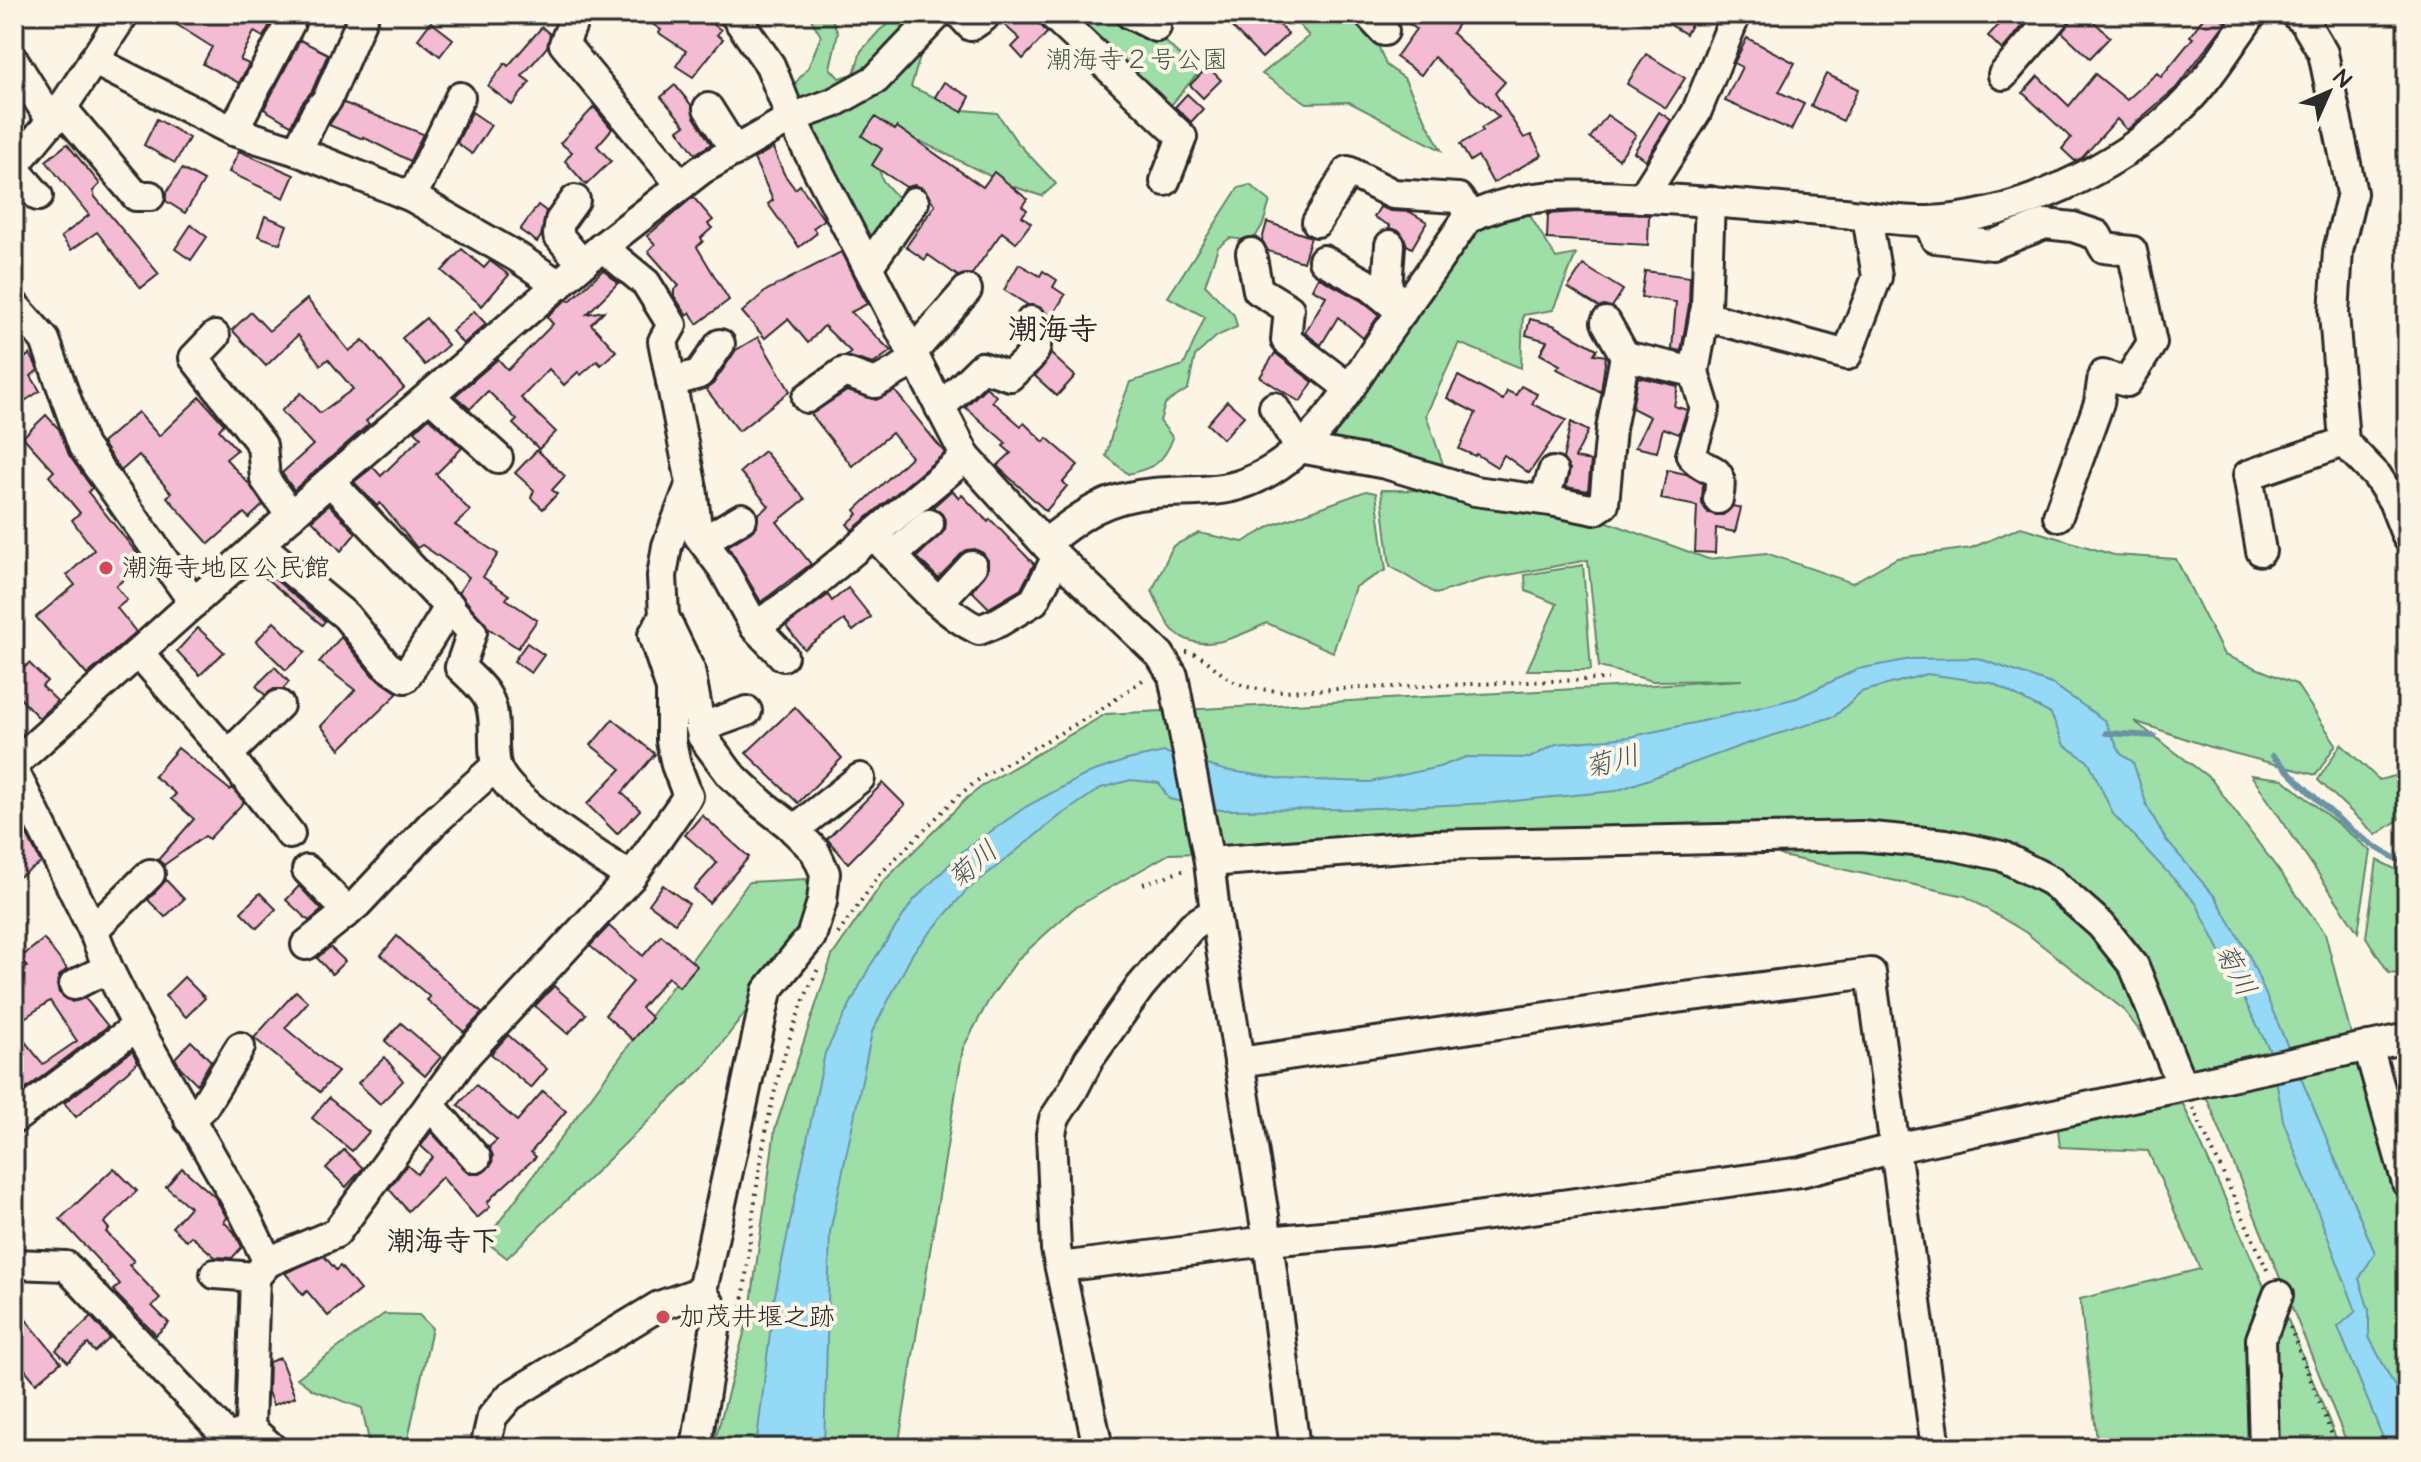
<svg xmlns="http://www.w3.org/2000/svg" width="2421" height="1462" font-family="'Architects Daughter','Klee One',sans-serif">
  <rect width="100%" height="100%" fill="#fcf5e5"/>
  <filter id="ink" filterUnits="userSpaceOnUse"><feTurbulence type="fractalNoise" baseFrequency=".0125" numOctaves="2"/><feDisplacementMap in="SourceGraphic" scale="16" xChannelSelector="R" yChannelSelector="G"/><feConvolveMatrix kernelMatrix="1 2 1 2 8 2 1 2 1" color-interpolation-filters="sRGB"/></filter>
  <g filter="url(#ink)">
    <g fill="#9edfa8" stroke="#64856a" stroke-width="2">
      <path d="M808,14H830L838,33L830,68L839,78L854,74L861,51L880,30L898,17L908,14H940L925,40L911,87L964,110L997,113L1017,142L1056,184L1042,196L1006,184L922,142H901L878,167L883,181L899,199L897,219L870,245L787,93L808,68L821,36Z"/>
      <path d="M1070,14H1130L1166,42L1198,73L1157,122Z"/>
      <path d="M1289,14H1352L1376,40L1386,65L1404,78L1441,150L1349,102L1307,103L1262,74L1309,36Z"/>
      <path d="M1250,185L1270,201L1263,224L1253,241L1230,238L1218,247L1205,285L1234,315L1237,327L1217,336L1195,356L1188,389L1165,404L1160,421L1173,438C1163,464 1153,468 1128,474L1106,456L1116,419L1130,382L1184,365L1205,317L1168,297L1238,188Z"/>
      <path d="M1526,209L1556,258L1576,254L1553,310L1523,315L1521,368L1459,343L1426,415L1443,464L1332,438L1382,362L1481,228Z"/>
      <path d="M1381,490L1475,491L1551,501L1708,559L1766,553L1852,583L1897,558L1971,548L2021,527L2114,555L2176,559L2224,655L2296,684L2336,744L2316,775L2210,747L2134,721L2211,779L2325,933L2349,1027L2364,1058L2407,1180V1448H2349L2209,1103L2154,988L2163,1062L2123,1009L2025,932L1965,896L1782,856L1774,850L1451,845L1169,854L1073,909L1018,959L989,1000L963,1048L898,1448H713L750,1311L775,1129L832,956L883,882L967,798L985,784L1106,714L1742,680L1653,681L1599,667L1588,560L1481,580L1436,594L1390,566Z"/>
      <path d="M1366,491L1376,493L1386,570L1355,587L1333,652L1267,623C1239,636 1200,657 1173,630C1164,621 1158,602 1152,591L1173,546L1199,533L1243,542L1273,525Z"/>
      <path d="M1583,565L1591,670H1527L1557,604L1526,591L1525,575Z"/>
      <path d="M2341,744L2379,780L2407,773V814L2376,835L2318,780Z"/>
      <path d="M2251,775L2283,779L2371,851L2358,932Z"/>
      <path d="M2377,860L2407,875V975L2389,973L2366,937Z"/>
      <path d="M806,879L817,905L761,992L703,1068L507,1258L485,1241L749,882Z"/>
      <path d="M2183,1104L2271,1302L2256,1448H2098L2080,1299L2200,1269L2148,1151L2060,1147L2057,1121Z"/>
      <path d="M2280,1300L2340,1448H2264L2265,1327Z"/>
      <path d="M384,1314L419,1315L432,1328L406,1448H367L369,1441L362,1408L313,1390L297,1378Z"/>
    </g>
    <path fill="#94daf6" stroke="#6a94a5" stroke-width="2" d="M1977,658L2054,685L2105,721L2121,754L2133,762L2147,806L2166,840L2216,898L2249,955L2375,1253L2359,1279L2369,1310V1337L2407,1410V1448H2387L2338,1327L2356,1311L2283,1120L2272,1055L2196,903L2113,814L2089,762L2064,745L2051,714L1992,683L1927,674L1861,692L1835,716L1746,744L1616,791L1493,803L1353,809L1220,810L1169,799L1159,783L1131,780L1101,788L1061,815L966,891L914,951L872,1032L830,1232L824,1448H756L774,1300L825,1053L870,966L913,901L964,850L1027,806L1089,773L1127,760L1164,752L1224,770L1282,779L1370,782L1439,767L1466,757L1530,758L1556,744L1629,737L1721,717L1797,698L1858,669L1911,659Z"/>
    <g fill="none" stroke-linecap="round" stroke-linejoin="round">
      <g stroke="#6a94a5" stroke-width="6">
        <path d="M2106,733L2154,736"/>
        <path d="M2273,756C2315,797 2353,840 2407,864"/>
      </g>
    </g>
    <g fill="#f4bcd2" stroke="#2b2b2b" stroke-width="2">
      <path d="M160,14H276L263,37L254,32L240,60L249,64L239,83L203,64L212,47Z"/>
      <path d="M638,14H699L721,30L717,35L723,39L693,77L676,66L686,51L659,33L661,30Z"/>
      <path d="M1000,14H1032L1047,33L1023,59L1012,47L1020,39L1000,21Z"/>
      <path d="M1219,14H1268L1288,34L1262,58Z"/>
      <path d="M1396,14H1451L1460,21L1452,33L1505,82L1495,93L1524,138L1531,135L1542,155L1493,183L1478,156L1470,161L1460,144L1483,131L1481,128L1499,117L1434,57L1421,75L1396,57L1416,29Z"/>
      <path d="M1652,14H1697L1686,34Z"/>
      <path d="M2008,14H2033L2002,50L1988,36Z"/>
      <path d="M2073,14H2086L2110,37L2090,58L2062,32L2069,24Z"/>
      <path d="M2206,14H2215L2226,22L2176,88L2127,130L2117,119L2082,158L2075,161L2062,149L2071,138L2023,93L2038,76L2069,106L2095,74L2127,100L2157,73L2161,77L2193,38L2190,36Z"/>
      <path d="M431,22L453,39L440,56L418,39Z"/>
      <path d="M542,27L550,34L547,47L522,76L530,82L512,105L488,86L505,63L508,66Z"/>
      <path d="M1747,38L1795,63L1779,92L1804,104L1791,130L1725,101L1742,67L1734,63Z"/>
      <path d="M300,40L328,54L312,91L302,103L291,125L264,109Z"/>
      <path d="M1646,54L1685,78L1666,108L1627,84Z"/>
      <path d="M1208,67L1221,80L1203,98L1190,85Z"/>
      <path d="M1826,74L1858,89L1843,121L1811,106Z"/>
      <path d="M944,82L970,97L962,112L935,97Z"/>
      <path d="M675,85L692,106L694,117L711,144L695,154L678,130L685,125L661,97Z"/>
      <path d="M1187,94L1203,109L1191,122L1175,107Z"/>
      <path d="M344,103L423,134L410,161L363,137V139L329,125Z"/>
      <path d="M594,107L612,129L597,146L611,161L586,185L565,161L572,152L560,143Z"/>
      <path d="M472,112L491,125L472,154L457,143Z"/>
      <path d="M1659,112L1671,120L1646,160L1634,152Z"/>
      <path d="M1607,115L1636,135L1619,159L1590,138Z"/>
      <path d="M875,117L895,130L897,127L983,187L994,172L1027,199L1022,206L1027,210L1022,216L1031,223L1016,243L1002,232L972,274L958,276L928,255L925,260L906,247L935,205L923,188L915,185L906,187L872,165L882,149L862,136Z"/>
      <path d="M157,119L189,138L175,163L144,145Z"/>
      <path d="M67,144L100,184L93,191L95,197L159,274L141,288L97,232L71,250L61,237L89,215L46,161Z"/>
      <path d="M773,148L784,174L795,189L800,185L824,220L813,228L817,233L799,247L768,204L773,200L754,159Z"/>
      <path d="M239,151L294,175L284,198L229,172Z"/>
      <path d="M182,169L204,181L185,213L166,201V193Z"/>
      <path d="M693,197L713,220L708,224L712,228L701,238L703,241L697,247L729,300L697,324L690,312L687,315L674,296V290L679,286L648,251L655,244L647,236Z"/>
      <path d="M538,205L546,211L541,236L537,242L520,230Z"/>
      <path d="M1380,207L1391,211L1410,212L1427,222L1412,248L1407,245L1400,231L1389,228L1390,226L1374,217Z"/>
      <path d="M1577,212L1649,215L1648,245L1547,239L1548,214Z"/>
      <path d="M265,216L287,225L280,244L258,236Z"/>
      <path d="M1267,222L1311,237L1303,262L1268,251L1262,240Z"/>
      <path d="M191,225L207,237L191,260L175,249Z"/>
      <path d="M462,249L484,268L490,261L509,275L482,306L442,271Z"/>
      <path d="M841,252L867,304L851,312L891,351L873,364L847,356L851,352L824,326L808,343L788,319L765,338L742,312L767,290Z"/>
      <path d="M1019,264L1040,276L1043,271L1057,280L1053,287L1065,295L1051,318L1041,308L1028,305L1004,290Z"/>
      <path d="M1583,265L1623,290L1612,307H1599L1568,288Z"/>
      <path d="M603,270L618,283L587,314L604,311L591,324L616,351L601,365L597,361L581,375L578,372L564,385L549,369L521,398L556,432L539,449L513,424L517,420L488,391L470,409L455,396L498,359L508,370L553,324L547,317L566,300L570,301Z"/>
      <path d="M1645,271L1690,277L1689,305L1681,351L1672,349L1676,302L1641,297Z"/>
      <path d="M1318,277L1360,300L1379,315L1363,338L1338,317L1321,345L1305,333L1326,296L1312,289Z"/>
      <path d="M307,299L349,351L363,340L404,388L366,421L369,424L294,490L282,473L313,445L281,411L301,393L320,413L353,389L328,359L321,365L298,335L266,366L232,330L251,312L269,331Z"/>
      <path d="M474,311L486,324L463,344L452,331Z"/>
      <path d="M426,318L448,345L425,365L402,338Z"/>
      <path d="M1530,319L1553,325L1597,349L1594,354L1606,356L1601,392L1557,369L1560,365L1540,354L1547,341L1526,335Z"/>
      <path d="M14,337L26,357L30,354L34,361L38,370L31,376L40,391L14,408Z"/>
      <path d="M758,337L790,391L739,431L706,389L713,384L736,350Z"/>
      <path d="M1275,353L1313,382L1300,402L1260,377Z"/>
      <path d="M1051,354L1075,376L1057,396L1035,376Z"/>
      <path d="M1458,376L1503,400L1507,391L1516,395L1521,386L1537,394L1532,404L1566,420L1529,473L1504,455L1497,467L1476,454L1475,456L1459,449L1476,413L1447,398Z"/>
      <path d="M1638,377L1678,386L1674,406L1687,410L1679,434L1663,428L1657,452L1635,447L1650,417L1632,408Z"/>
      <path d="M986,387L996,396L992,401L1021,426L1024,423L1044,442L1047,438L1078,465L1063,482L1067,486L1046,511L997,466L1011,453L1003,446L1006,443L965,407Z"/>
      <path d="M847,391L876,400L895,391L945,453L852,530L847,524L858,514L855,510L911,457L892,433L852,466L811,414Z"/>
      <path d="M200,397L224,424L219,430L237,450L226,459L250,485L263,505L249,518L244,513L209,544L167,497L171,493L139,455L121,471L102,443L138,412L159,436Z"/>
      <path d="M1227,401L1244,416L1223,439L1207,424Z"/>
      <path d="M46,415L59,429L69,455L92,488L88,492L144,562L116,586L127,600L117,608L136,632L87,675L36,617L75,585L67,575L94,550L72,520L80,513L49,476L54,471L23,437Z"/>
      <path d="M429,418L462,448L436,474L470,511L455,525L498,554L483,577L509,595L506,599L537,620L518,648L488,628L459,592L469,577L422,545L417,548L380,503L377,506L354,482L373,467L381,476L421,437L415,431Z"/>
      <path d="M1571,422L1588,431L1575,458L1591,461L1588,491L1566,487L1570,469L1563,459Z"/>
      <path d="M537,450L565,476L552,490L557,494L543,509L531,498L534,490L515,473Z"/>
      <path d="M764,451L805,499L777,522L811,564L761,602L728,546L751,532L757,526L758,514L769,506L740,472Z"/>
      <path d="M1667,470L1686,474L1703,484L1702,504L1708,513L1723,515L1733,506L1741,508L1735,532L1716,528L1715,553L1695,552L1697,506L1661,499Z"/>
      <path d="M952,490L959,498L962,495L988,522L990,519L1034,564L1021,589L989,608L972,591L988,570V560L983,553L975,549L966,550L938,578L917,557L945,530L946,522L942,514L933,507Z"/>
      <path d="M329,505L356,533L341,551L312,520Z"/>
      <path d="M260,567L325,621L322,625L256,570Z"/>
      <path d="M848,588L871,617L853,631L844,620L804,649L786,626L828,595L832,601Z"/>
      <path d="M274,622L305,652L286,670L256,641Z"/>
      <path d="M198,628L224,652L200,675L177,651Z"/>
      <path d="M341,637L373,676L398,693L340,749L321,726L355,690L319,662Z"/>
      <path d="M527,643L544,655L531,673L514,661Z"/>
      <path d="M29,663L47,681L42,686L57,701L39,718L14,692V678Z"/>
      <path d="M275,667L289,682L283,689H274L265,695L256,686Z"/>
      <path d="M795,707L842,758L798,803L746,753Z"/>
      <path d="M613,719L655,754L622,793L640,810L617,834L587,804L621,769L591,745Z"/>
      <path d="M178,748L230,790L232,788L244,802L209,839L205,836L164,865L158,860L194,819L171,799L176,794L154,776Z"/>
      <path d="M883,783L905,805L848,863L827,839Z"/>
      <path d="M14,809L41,863L14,880Z"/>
      <path d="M702,815L749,857L709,903L694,889L717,863L685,835Z"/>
      <path d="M166,880L184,899L165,917L148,900Z"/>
      <path d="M663,885L689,904L675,923L649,904Z"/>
      <path d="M299,886L322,910L309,921L286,900Z"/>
      <path d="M260,893L276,909L257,928L241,912Z"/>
      <path d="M609,926L643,956L661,935L697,966L679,987L668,977L641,1008L652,1018L633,1040L605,1015L633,982L590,946Z"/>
      <path d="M397,936L482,1013L464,1032L427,1000L430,997L381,955Z"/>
      <path d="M44,939L67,969L59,976L57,985L59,993L72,1002L85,998L108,1026L22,1092L14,1082V1028L43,1064L77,1041L50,1001L14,1025V975L27,967L20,958Z"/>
      <path d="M330,947L345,961L332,974L317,958Z"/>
      <path d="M184,977L205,998L186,1017L165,996Z"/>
      <path d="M554,986L586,1014L568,1034L535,1006Z"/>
      <path d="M296,991L308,1002L285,1028L338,1072L320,1092L254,1038Z"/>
      <path d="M401,1023L441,1057L425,1076L385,1041Z"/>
      <path d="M508,1035L547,1069L531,1088L491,1054Z"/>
      <path d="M191,1041L211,1061L197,1084L180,1067L175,1058Z"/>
      <path d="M132,1051L138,1062L76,1117L64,1103Z"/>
      <path d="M385,1057L403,1081L380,1104L358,1083Z"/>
      <path d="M476,1085L517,1121L543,1091L566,1111L531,1152L536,1157L493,1196L487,1203L490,1207L477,1218L442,1177L408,1211L389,1189L407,1165L417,1174L433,1157L421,1146L431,1132L470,1174H480L492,1164L493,1156L489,1147L497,1140L458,1105Z"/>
      <path d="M329,1098L369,1132L352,1151L312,1118Z"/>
      <path d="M344,1150L363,1168L346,1187L326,1168Z"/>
      <path d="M114,1168L137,1191L104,1223L109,1229L106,1232L134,1261L129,1265L160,1298L152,1306L169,1323L156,1335L116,1294L114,1290L120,1284L60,1219Z"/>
      <path d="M182,1168L215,1197L227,1218L224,1222L234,1232L242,1247L232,1258L215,1257L191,1236L187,1241L172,1227L190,1207L166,1187Z"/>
      <path d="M324,1256L336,1270L340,1266L360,1290L328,1316L307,1291L303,1295L285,1273Z"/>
      <path d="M14,1305L61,1362L36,1383L14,1356Z"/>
      <path d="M91,1317L110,1338L95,1352L88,1344L68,1362L56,1350Z"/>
      <path d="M280,1358L295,1397L273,1405L268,1392L269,1362Z"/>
    </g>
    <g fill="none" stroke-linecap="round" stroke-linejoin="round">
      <g stroke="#2b2b2b" stroke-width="34">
        <g id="minor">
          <path d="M576,14L564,44L681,185"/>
          <path d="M734,14L770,65L791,118L966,457L1057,557L1160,655L1173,676L1209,862L1215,912L1268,1241L1295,1448"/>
          <path d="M960,14L971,26L984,17"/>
          <path d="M1052,14L1182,137L1165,181"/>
          <path d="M1130,14L1156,27"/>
          <path d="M1368,14L1384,31"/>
          <path d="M2295,14L2304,21L2323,53L2352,193L2338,251L2334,313L2344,442L2377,476L2393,501L2407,537"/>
          <path d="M93,60L233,131L297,151L412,197L517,257L559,285"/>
          <path d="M14,61L52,122"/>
          <path d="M2003,75L2056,14"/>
          <path d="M62,108L136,196H150"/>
          <path d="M708,108L735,151"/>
          <path d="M233,131L290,23"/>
          <path d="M297,151L317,111L327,100L364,14"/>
          <path d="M14,166L62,108L124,14"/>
          <path d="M14,168L38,196"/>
          <path d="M412,197L460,97"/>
          <path d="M1642,198L1696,113L1736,14"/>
          <path d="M575,200L560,221L558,235L582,264"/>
          <path d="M1928,221L1935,238L1992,245L2045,224L2073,227L2097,235L2104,248L2132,251L2152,343L2127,382L2103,375L2099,403L2058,516"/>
          <path d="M1317,222L1348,171L1393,194L1458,198L1472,216"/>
          <path d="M1390,245L1387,289L1404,304"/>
          <path d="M602,247L646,283L672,325L663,341L691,483L667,546L662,576L664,616L690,670L702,736L730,774L762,804L789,825L815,851L825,873L822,902L811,937L767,991L702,1291L711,1306L716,1324L696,1448"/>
          <path d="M1251,253L1258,290L1289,309L1286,340L1349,388"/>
          <path d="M1323,260L1370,286L1402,312"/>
          <path d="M868,267L914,202"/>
          <path d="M14,305L45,340L83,446L194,603"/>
          <path d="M1704,316L1847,355L1877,277L1867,216"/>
          <path d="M1606,322L1625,356"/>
          <path d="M215,336L194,358L262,445L265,479L291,516"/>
          <path d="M912,353L967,290"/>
          <path d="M1694,372L1705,408L1691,455C1707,476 1726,461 1718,499"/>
          <path d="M671,382L699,374L720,344"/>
          <path d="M430,396L498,458"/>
          <path d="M807,398L844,372L875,383L916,360"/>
          <path d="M1274,407L1300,448L1386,464L1475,491L1551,501L1595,510L1604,504L1611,429L1625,356L1694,372L1706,307L1710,201"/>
          <path d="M940,408L982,367L1010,376C1032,354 1044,353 1031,321"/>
          <path d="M330,481L472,632L460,667C469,676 482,686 488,698C498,717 491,744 496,765C505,798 601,858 631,877"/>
          <path d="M692,488L698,535L722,567L755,627L798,597L966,457"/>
          <path d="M1544,500L1553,472"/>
          <path d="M873,534C905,567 937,610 979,630L999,622L1034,601L1057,557"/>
          <path d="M703,541L742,518"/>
          <path d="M1046,543C1082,514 1106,497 1154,493C1184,490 1216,494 1245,483C1311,459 1349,388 1386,334C1413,296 1440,258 1467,219C1524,189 1583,195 1645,198C1711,201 1777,208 1844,213C1871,216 1901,222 1928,221C2015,218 2116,169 2178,110C2207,83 2229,46 2252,14"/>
          <path d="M260,545L346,616L386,665L405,678L450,606"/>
          <path d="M2261,551L2248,475L2344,442"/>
          <path d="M893,555L929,524"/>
          <path d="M939,602L972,566"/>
          <path d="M755,627L783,656"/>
          <path d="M139,653L228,755L290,834"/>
          <path d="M700,728L747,711"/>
          <path d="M228,755L279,705"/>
          <path d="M14,764L324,486L602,247L701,170L791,118L833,103L876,79L938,14"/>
          <path d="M14,771L93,930L108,968L137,1026L245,1215L268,1262"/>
          <path d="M794,830L860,778"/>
          <path d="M1209,862L1430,845L1861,836L1946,844L2002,856L2051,881L2101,925L2134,966L2182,1086"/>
          <path d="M307,870L348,912"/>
          <path d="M93,930L150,874"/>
          <path d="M306,945L357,904L433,823L496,766"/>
          <path d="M74,985L108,968"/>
          <path d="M2368,1046L2407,1183"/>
          <path d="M1239,1062L1676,998L1871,973L1936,1448"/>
          <path d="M430,1105L476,1158"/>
          <path d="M14,1119L137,1026"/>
          <path d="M189,1120L204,1106L240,1047"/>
          <path d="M14,1264L66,1266L230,1440L250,1428"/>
          <path d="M1060,1267L1268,1241L1366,1232L1801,1172L1896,1148L2407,1038"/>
          <path d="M215,1274L255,1277"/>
          <path d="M272,1448L250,1428L255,1277L268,1262L336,1233L467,1054L631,877L688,796L676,765L671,741V689L653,635L664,616"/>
          <path d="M485,1448L492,1417L510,1396L659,1306L702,1291"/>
          <path d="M1098,1448L1056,1249L1051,1134L1054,1119L1073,1090L1089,1059L1140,987L1192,926L1215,912"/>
          <path d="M2264,1448L2261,1339L2278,1295"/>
        </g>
      </g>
      <g stroke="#2b2b2b" stroke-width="4" stroke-dasharray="2 6" stroke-linecap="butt">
        <path d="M1186,652C1203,653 1214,669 1228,678C1243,689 1265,690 1283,691L1608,679"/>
        <path d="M1143,884L1188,869"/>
        <path d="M838,934L879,875L958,796L982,777L1099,711L1147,677"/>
        <path d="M2193,1108L2269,1274"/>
        <path d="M741,1322C754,1204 764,1077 818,969"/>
        <path d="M2290,1327L2337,1448"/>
      </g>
      <use href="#minor" stroke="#fcf5e5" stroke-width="28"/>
    </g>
  </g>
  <g fill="#d1495b" stroke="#fcf5e5" stroke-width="3">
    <circle cx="106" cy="568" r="8"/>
    <circle cx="663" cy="1317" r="8"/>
  </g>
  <g text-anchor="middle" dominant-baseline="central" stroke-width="8" stroke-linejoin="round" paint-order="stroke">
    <g font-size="26" fill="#48584a" stroke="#fcf5e5">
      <text x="1137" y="60">潮海寺２号公園</text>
    </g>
    <g font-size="26" fill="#2b2b2b" stroke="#fcf5e5" text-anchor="start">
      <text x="122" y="568">潮海寺地区公民館</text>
      <text x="679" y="1317">加茂井堰之跡</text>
    </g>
    <g font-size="28" font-style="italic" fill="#45575e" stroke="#fcf5e5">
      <text transform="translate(1612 762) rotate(-15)">菊川</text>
      <text transform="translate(973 865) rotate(-41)">菊川</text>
      <text transform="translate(2235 970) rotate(62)">菊川</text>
    </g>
    <g font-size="28" font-weight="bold" fill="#2b2b2b" stroke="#fcf5e5">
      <text x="443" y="1241">潮海寺下</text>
    </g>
    <g font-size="30" font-weight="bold" fill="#2b2b2b" stroke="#fcf5e5">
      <text x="1053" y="330">潮海寺</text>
    </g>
  </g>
  <rect width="2421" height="1462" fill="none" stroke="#fcf5e5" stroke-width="48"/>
  <rect x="24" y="24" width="2373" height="1414" fill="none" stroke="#2b2b2b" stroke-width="3" filter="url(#ink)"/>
  <g transform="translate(2329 92) rotate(45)" stroke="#fcf5e5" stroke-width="6" paint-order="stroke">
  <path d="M0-6L14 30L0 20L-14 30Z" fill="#2b2b2b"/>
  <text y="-12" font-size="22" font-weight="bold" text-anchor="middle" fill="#2b2b2b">N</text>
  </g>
</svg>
